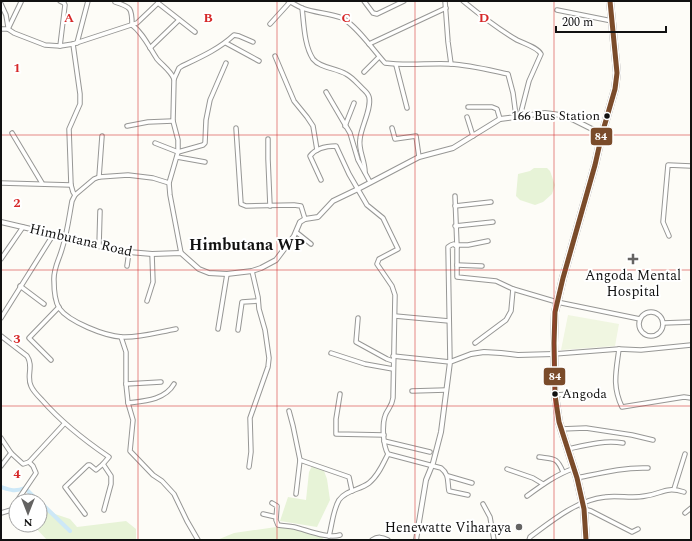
<svg xmlns="http://www.w3.org/2000/svg" width="692" height="541" font-family="Spectral,serif">
  <rect width="100%" height="100%" fill="#fdfcf7"/>
  <g fill="#e7f3d7">
    <path d="M534,168H547L550,171L555,185L552,194L543,202L535,205L520,200L516,196L518,174L530,171Z"/>
    <path d="M312,466L324,471L327,479L330,500L317,527L280,521L288,497L306,500L309,472Z"/>
    <path d="M34,495L55,514L70,519L77,527L126,521L136,529V540H47L33,525H40V501H27Z"/>
    <path d="M276,527L301,528L327,535L321,540H217L234,533Z"/>
  </g>
  <path fill="#f0f6e1" d="M568,315L619,324L615,346L561,350Z"/>
  <g fill="none" stroke-linecap="round" stroke-linejoin="round">
    <g stroke="#cde8f7" stroke-width="4">
      <path d="M1,487C10,490 15,492 25,488L38,501"/>
      <path d="M40,502L70,531"/>
    </g>
    <g stroke="#979795" stroke-width="5.5">
      <g id="minor">
        <path d="M288,1C293,3 297,6 302,8C315,13 329,13 342,18C356,25 374,51 385,63C407,66 428,63 450,64C470,65 489,70 508,74L513,93L516,116"/>
        <path d="M364,1L373,13L377,14L404,1"/>
        <path d="M445,1L448,42L451,64"/>
        <path d="M463,1C480,15 498,29 517,40C525,44 537,47 541,54L529,81L520,116"/>
        <path d="M115,2C131,7 132,8 132,25"/>
        <path d="M158,3L195,32"/>
        <path d="M1,4L6,15L8,27"/>
        <path d="M302,8C304,24 304,45 313,59C320,68 336,68 346,74C352,77 357,83 362,88C365,91 368,93 369,97C372,108 361,127 360,139C358,150 365,160 365,172"/>
        <path d="M557,10L612,21"/>
        <path d="M270,24L290,2"/>
        <path d="M132,25C143,33 149,47 157,59C163,66 170,70 174,79L173,121L178,140V152L169,183L170,195L181,253"/>
        <path d="M1,29H8L14,33L45,45L60,46L73,44L137,23L158,3V1"/>
        <path d="M8,29L21,2"/>
        <path d="M77,43L88,1"/>
        <path d="M226,43L259,61"/>
        <path d="M73,44L80,94V104L69,129L71,185L73,192L75,195L72,201C69,217 67,234 62,249C59,260 53,269 54,281C54,289 55,301 59,308C69,322 105,336 122,337C139,338 159,332 176,329"/>
        <path d="M369,44L446,8"/>
        <path d="M60,46L65,5L64,3L60,1"/>
        <path d="M150,48L179,20"/>
        <path d="M275,56L294,101L307,117L313,126L317,150"/>
        <path d="M396,65L407,108"/>
        <path d="M364,72L379,57"/>
        <path d="M174,79L179,68L182,66C201,57 219,49 234,35L239,36L253,42"/>
        <path d="M326,92L350,133L358,160L370,182"/>
        <path d="M468,107H492L497,109L500,119"/>
        <path d="M467,117L473,136"/>
        <path d="M127,126L148,122L173,121"/>
        <path d="M345,126L354,103"/>
        <path d="M236,128L241,204L246,206L294,205L301,206L305,219"/>
        <path d="M392,128L395,139L416,136L419,157"/>
        <path d="M12,133L42,183"/>
        <path d="M268,139V159L270,206"/>
        <path d="M155,143L178,152L203,145L205,143L206,120L210,100L226,63"/>
        <path d="M177,157L205,162"/>
        <path d="M99,177L102,136"/>
        <path d="M321,180L310,156C316,148 327,146 336,146L349,174L367,205L383,218L398,249L379,259L377,264L392,286L395,295L393,398C392,407 387,409 385,416C382,425 383,446 388,454L441,468C450,475 447,482 449,491L468,495"/>
        <path d="M1,183L71,185"/>
        <path d="M75,195L94,179L99,177L128,175L153,178L169,183"/>
        <path d="M455,196L457,247"/>
        <path d="M455,206L491,202"/>
        <path d="M455,226L493,222"/>
        <path d="M296,232L311,244"/>
        <path d="M669,236L663,222L668,165L691,166"/>
        <path d="M456,245H468L488,241"/>
        <path d="M99,246L100,211"/>
        <path d="M1,259L23,227"/>
        <path d="M457,265L482,266"/>
        <path d="M127,266L129,252"/>
        <path d="M20,286L44,304"/>
        <path d="M147,301L153,282L152,254"/>
        <circle cx="651" cy="324" r="12"/>
        <path d="M395,316L449,321"/>
        <path d="M1,318L53,235"/>
        <path d="M358,318L356,342L387,359L393,361"/>
        <path d="M663,323L691,322"/>
        <path d="M218,329L227,274"/>
        <path d="M238,330L242,302L258,301"/>
        <path d="M1,336L27,356C34,366 26,376 31,386C33,391 38,396 42,400C62,423 84,440 109,457L103,464L111,476V484L104,510"/>
        <path d="M121,337L126,352V384L128,403L133,420L130,451L153,475L162,481L174,494L187,521L198,540"/>
        <path d="M475,343L506,320L511,311L513,289"/>
        <path d="M619,349C616,372 612,386 622,407L684,397L691,398"/>
        <path d="M331,353L365,364L393,369"/>
        <path d="M554,354L619,349L641,350L691,345"/>
        <path d="M393,356L450,362L448,247L451,245L454,244L457,247V277L496,281L513,289L557,302L640,319"/>
        <path d="M51,360L29,338L59,307"/>
        <path d="M126,384L161,382"/>
        <path d="M412,391L446,390"/>
        <path d="M340,394L336,419V434L384,435"/>
        <path d="M555,395L572,394"/>
        <path d="M128,403C144,401 165,400 174,384"/>
        <path d="M289,411L293,426L300,460"/>
        <path d="M561,429L586,428L632,435L653,440"/>
        <path d="M1,438L11,453L23,464L29,462"/>
        <path d="M384,441L430,452"/>
        <path d="M568,449C586,445 604,440 623,443"/>
        <path d="M539,457C554,459 557,457 563,472"/>
        <path d="M1,466L11,453"/>
        <path d="M249,467L251,452L250,418L268,367L269,358L265,330L259,309L258,297L252,271"/>
        <path d="M507,469L533,478L543,484"/>
        <path d="M448,476L472,483"/>
        <path d="M577,478C601,473 624,467 648,468"/>
        <path d="M674,489L685,454"/>
        <path d="M296,494L300,460L349,477L352,491"/>
        <path d="M527,496C542,485 557,474 575,468"/>
        <path d="M17,501L36,473L33,466L29,462L64,424"/>
        <path d="M272,503L277,506L276,520L278,525C283,526 288,526 294,527C307,530 327,539 340,535"/>
        <path d="M483,504L490,517L494,540"/>
        <path d="M584,509L591,511L632,532L638,529"/>
        <path d="M1,513L11,510L16,503"/>
        <path d="M685,513L691,508"/>
        <path d="M85,514L65,487L88,465H90L96,470L103,464"/>
        <path d="M263,514L276,517"/>
        <path d="M329,536C332,525 333,510 339,500C346,490 360,490 369,483C378,476 383,464 388,454"/>
        <path d="M372,540C378,536 382,537 388,540"/>
        <path d="M529,540L530,537C553,520 577,500 605,497C619,495 632,499 645,496C662,494 665,486 684,492"/>
      </g>
    </g>
    <g stroke="#979795" stroke-width="6">
      <g id="tertiary">
        <path d="M1,222L65,237L110,249L129,252L152,254L181,253L199,269L209,273L227,274L252,271L261,268L276,260L294,236L300,222L305,219L318,217L333,201L358,189L419,157L453,148L500,119L545,113L560,115L574,120L602,134"/>
        <path d="M416,540L426,480L433,463L441,432L450,362L471,354L484,352L501,353L518,355L554,354"/>
      </g>
    </g>
    <g stroke="#858482" stroke-width="8">
      <path id="primary" d="M586,540L584,509L577,478L559,422L555,395L554,343L555,312L563,278L595,165L602,134L615,89L617,73L610,1"/>
    </g>
    <use href="#minor" stroke="#fffffe" stroke-width="3.5"/>
    <use href="#tertiary" stroke="#fffffe" stroke-width="4"/>
    <use href="#primary" stroke="#ede9dc" stroke-width="5.5"/>
    <g stroke="#fff" stroke-width="8">
      <path id="bus-1" d="M586,540L584,509L577,478L559,422L555,395L554,343L555,312L563,278L595,165L602,134L615,89L617,73L610,1"/>
    </g>
    <use href="#bus-1" stroke="#7a4b2a" stroke-width="5"/>
  </g>
  <path fill="none" stroke="#d62828" stroke-width="1" stroke-opacity="0.55" d="M138,1V540M277,1V540M415,1V540M554,1V540M1,135H691M1,270H691M1,406H691"/>
  <g fill="#111" stroke="#fff" stroke-width="1.5">
    <circle cx="607" cy="116" r="3.5"/>
    <circle cx="555" cy="394" r="3.5"/>
  </g>
  <g fill="#646362" stroke="#fff" stroke-width="1.5">
    <path d="M631 253h4v4h4v4h-4v4h-4v-4h-4v-4h4z"/>
    <circle cx="519" cy="527" r="4"/>
  </g>
  <g text-anchor="middle" dominant-baseline="central" stroke-width="4" stroke-linejoin="round" paint-order="stroke">
    <g font-size="13" fill="#111" stroke="#fff" text-anchor="end">
      <text x="600" y="116">166 Bus Station</text>
      <text x="562" y="394" text-anchor="start">Angoda</text>
    </g>
    <g font-size="14" fill="#111" stroke="#fff">
      <text transform="translate(81 240) rotate(13)">Himbutana Road</text>
    </g>
    <g font-size="14" fill="#111" stroke="#fff">
      <text x="633" y="275">Angoda Mental<tspan x="633" dy="16">Hospital</tspan></text>
      <text x="511" y="527" text-anchor="end">Henewatte Viharaya</text>
    </g>
    <g font-size="16" font-weight="bold" fill="#111" stroke="#fff">
      <text x="247" y="245">Himbutana WP</text>
    </g>
  </g>
  <g font-size="13" text-anchor="middle" font-weight="bold" fill="#d62828" stroke="#fff" stroke-width="4" stroke-linejoin="round" paint-order="stroke">
    <text x="69" y="22">A</text>
    <text x="208" y="22">B</text>
    <text x="346" y="22">C</text>
    <text x="484" y="22">D</text>
    <text x="17" y="72">1</text>
    <text x="17" y="207">2</text>
    <text x="17" y="343">3</text>
    <text x="17" y="478">4</text>
  </g>
  <g stroke="#fff" stroke-width="1.5">
    <rect x="590" y="127" width="23" height="19" rx="4" fill="#7a4b2a"/>
    <rect x="543" y="367" width="23" height="19" rx="4" fill="#7a4b2a"/>
  </g>
  <g font-size="11" text-anchor="middle" font-weight="bold" fill="#fff">
    <text x="601" y="140">84</text>
    <text x="555" y="380">84</text>
  </g>
  <rect width="692" height="541" fill="none" stroke="#111111" stroke-width="4"/>
  <g transform="translate(28 513) rotate(180)"><circle r="19" fill="#ffffff" stroke="#a0a0a0"/>
  <path d="M0-3L7 15L0 10L-7 15Z" fill="#646362"/>
  <text y="-6" font-size="11" font-weight="bold" text-anchor="middle" fill="#111111">N</text>
  </g>
  <path d="M556 26v6h110v-6" fill="none" stroke="#111111" stroke-width="2"/>
  <text x="562" y="26" font-size="12" fill="#111111" stroke="#ffffff" stroke-width="3" paint-order="stroke">200 m</text>
</svg>
